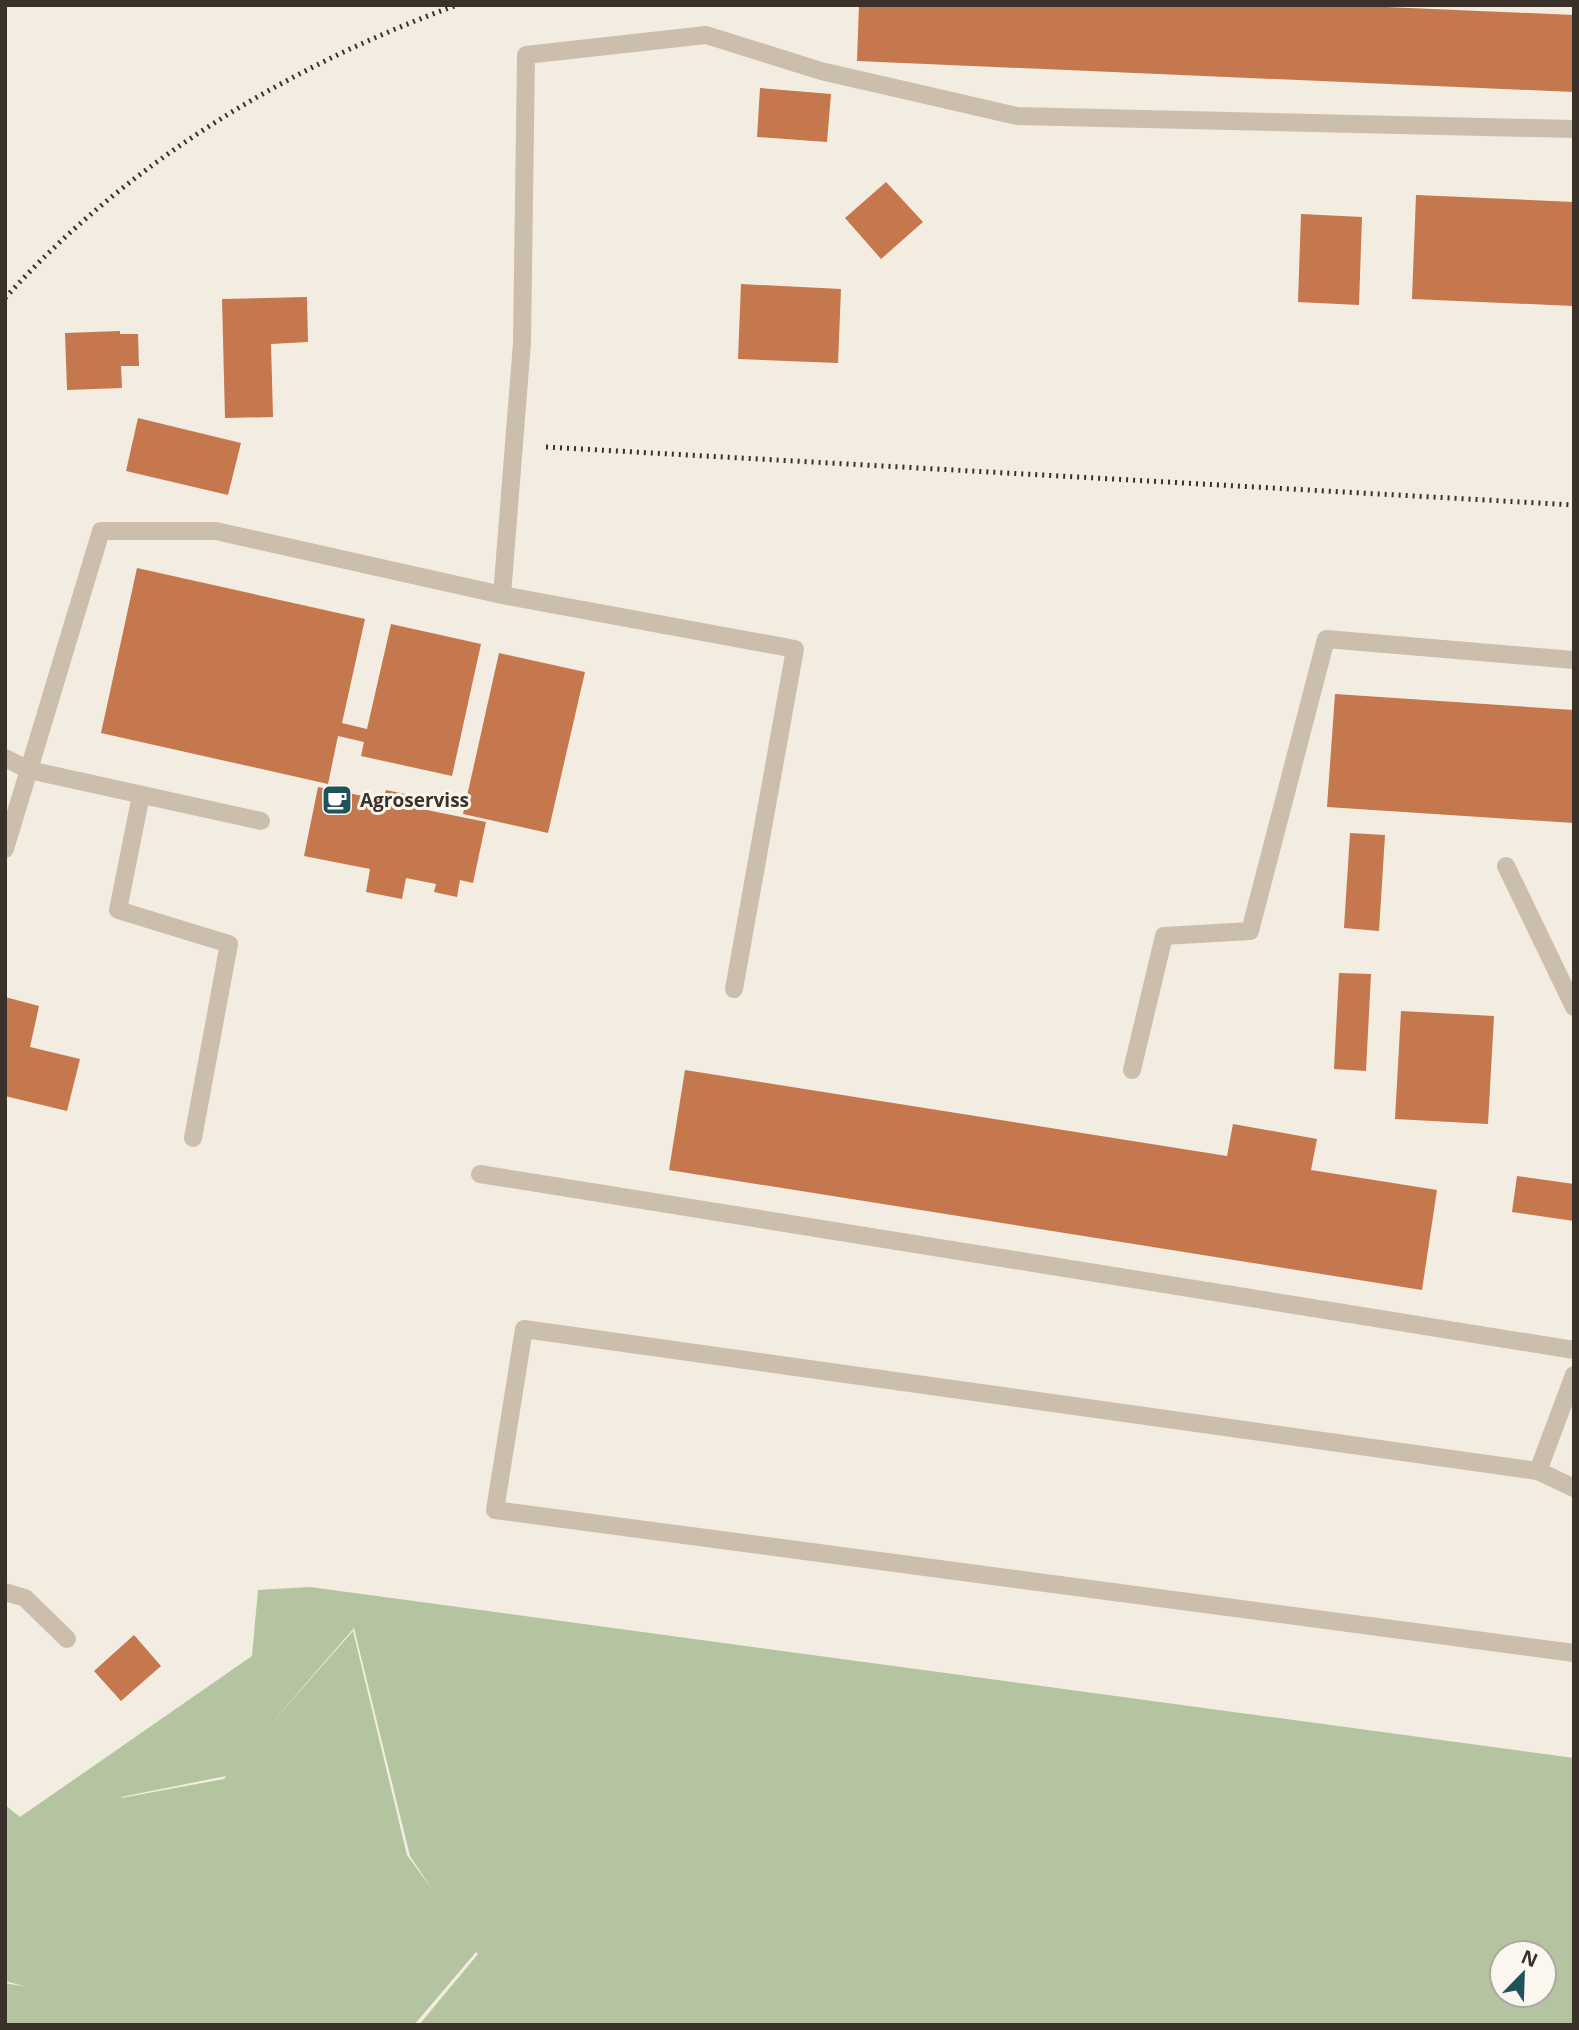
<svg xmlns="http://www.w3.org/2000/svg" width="1579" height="2030" font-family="'Open Sans',sans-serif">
  <rect width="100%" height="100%" fill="#f3ede1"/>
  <path fill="#b4c3a0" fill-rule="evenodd" d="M310,1587L1574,1758V2025H419L478,1954L476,1952L414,2025H5V1983L27,1987L5,1981V1805L20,1817L252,1656L258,1590ZM354,1628L410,1856L434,1892L407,1855L353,1631L261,1735ZM226,1776L224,1779L121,1798V1797ZM1502,1953H1544V1995H1502Z"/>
  <g fill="#c5774d">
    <path d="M859,5H1340L1574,15V92L857,61Z"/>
    <path d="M760,88L831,94L827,142L757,137Z"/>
    <path d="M886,182L923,222L881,259L845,218Z"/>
    <path d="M1416,195L1574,202V306L1412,299Z"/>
    <path d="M1301,214L1362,217L1359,305L1298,302Z"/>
    <path d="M741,284L841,289L838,363L738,359Z"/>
    <path d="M307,297L308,342L271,344L273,417L225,418L222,299Z"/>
    <path d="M120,331V334H138L139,366H121L122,388L67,390L65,333Z"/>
    <path d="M138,418L241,443L228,495L126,471Z"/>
    <path d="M137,568L365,619L342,723L367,729L391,624L481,644L452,776L361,756L364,742L338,736L328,784L101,733Z"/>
    <path d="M499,653L585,672L548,833L463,814Z"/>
    <path d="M1335,694L1574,710V823L1327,807Z"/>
    <path d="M318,787L383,800L386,790L424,798L422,809L486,822L473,883L460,880L457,897L434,892L436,884L406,878L402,899L366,892L370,869L304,856Z"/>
    <path d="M1350,833L1385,835L1379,931L1344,928Z"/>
    <path d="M1339,973L1371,974L1366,1071L1334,1069Z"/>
    <path d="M5,997L39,1006L30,1047L80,1059L67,1111L5,1096Z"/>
    <path d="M1401,1011L1494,1016L1488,1124L1395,1119Z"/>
    <path d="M685,1070L1227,1156L1233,1124L1317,1139L1311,1170L1437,1190L1422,1290L669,1170Z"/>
    <path d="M1517,1176L1574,1184V1221L1512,1212Z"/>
    <path d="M134,1635L161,1666L121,1701L94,1671Z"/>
  </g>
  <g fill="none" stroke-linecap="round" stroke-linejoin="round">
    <g stroke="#ccbeac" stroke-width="18">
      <path d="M502,595L795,649L734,989"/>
      <path d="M5,758L29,770L261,821"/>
      <path d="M141,795L118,910L229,944L193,1138"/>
      <path d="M5,849L101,531H216L502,595L522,343L526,55L706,35L821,71L1017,116L1574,129"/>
      <path d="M1506,866L1574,1007"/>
      <path d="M1132,1070L1164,936L1250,931L1326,639L1574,660"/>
      <path d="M480,1174L1574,1350"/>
      <path d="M1538,1471L1574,1375"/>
      <path d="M1574,1488L1538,1471L524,1329L495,1510L1574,1653"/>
    </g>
    <path stroke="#ccbeac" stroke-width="18" d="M5,1592L25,1598L67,1639"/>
    <g stroke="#3a312b" stroke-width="5" stroke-dasharray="2 5" stroke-linecap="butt">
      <path d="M5,298C128,162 286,67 457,5"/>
      <path d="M546,447L1574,505"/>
    </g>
  </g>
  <defs>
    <g id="cafe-square" transform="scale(1.575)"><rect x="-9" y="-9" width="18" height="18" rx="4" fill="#20525c" stroke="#fbf6ee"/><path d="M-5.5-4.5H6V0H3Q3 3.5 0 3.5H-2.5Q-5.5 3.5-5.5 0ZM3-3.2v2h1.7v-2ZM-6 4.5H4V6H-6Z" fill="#fff"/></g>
  </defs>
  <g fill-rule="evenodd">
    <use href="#cafe-square" x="337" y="800"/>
  </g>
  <g text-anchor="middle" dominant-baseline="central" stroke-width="6" stroke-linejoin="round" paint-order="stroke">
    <g font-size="19" font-weight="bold" fill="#3a312b" stroke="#fbf6ee" text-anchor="start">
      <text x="360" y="800">Agroserviss</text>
    </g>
  </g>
  <rect width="1579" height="2030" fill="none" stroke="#3a312b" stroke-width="14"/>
  <g transform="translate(1523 1974) rotate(23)"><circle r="33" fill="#fbf6ee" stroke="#aea7a0" stroke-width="2"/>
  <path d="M0-5L12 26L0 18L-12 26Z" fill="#20525c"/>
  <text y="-10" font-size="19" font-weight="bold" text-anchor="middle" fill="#3a312b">N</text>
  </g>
</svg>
